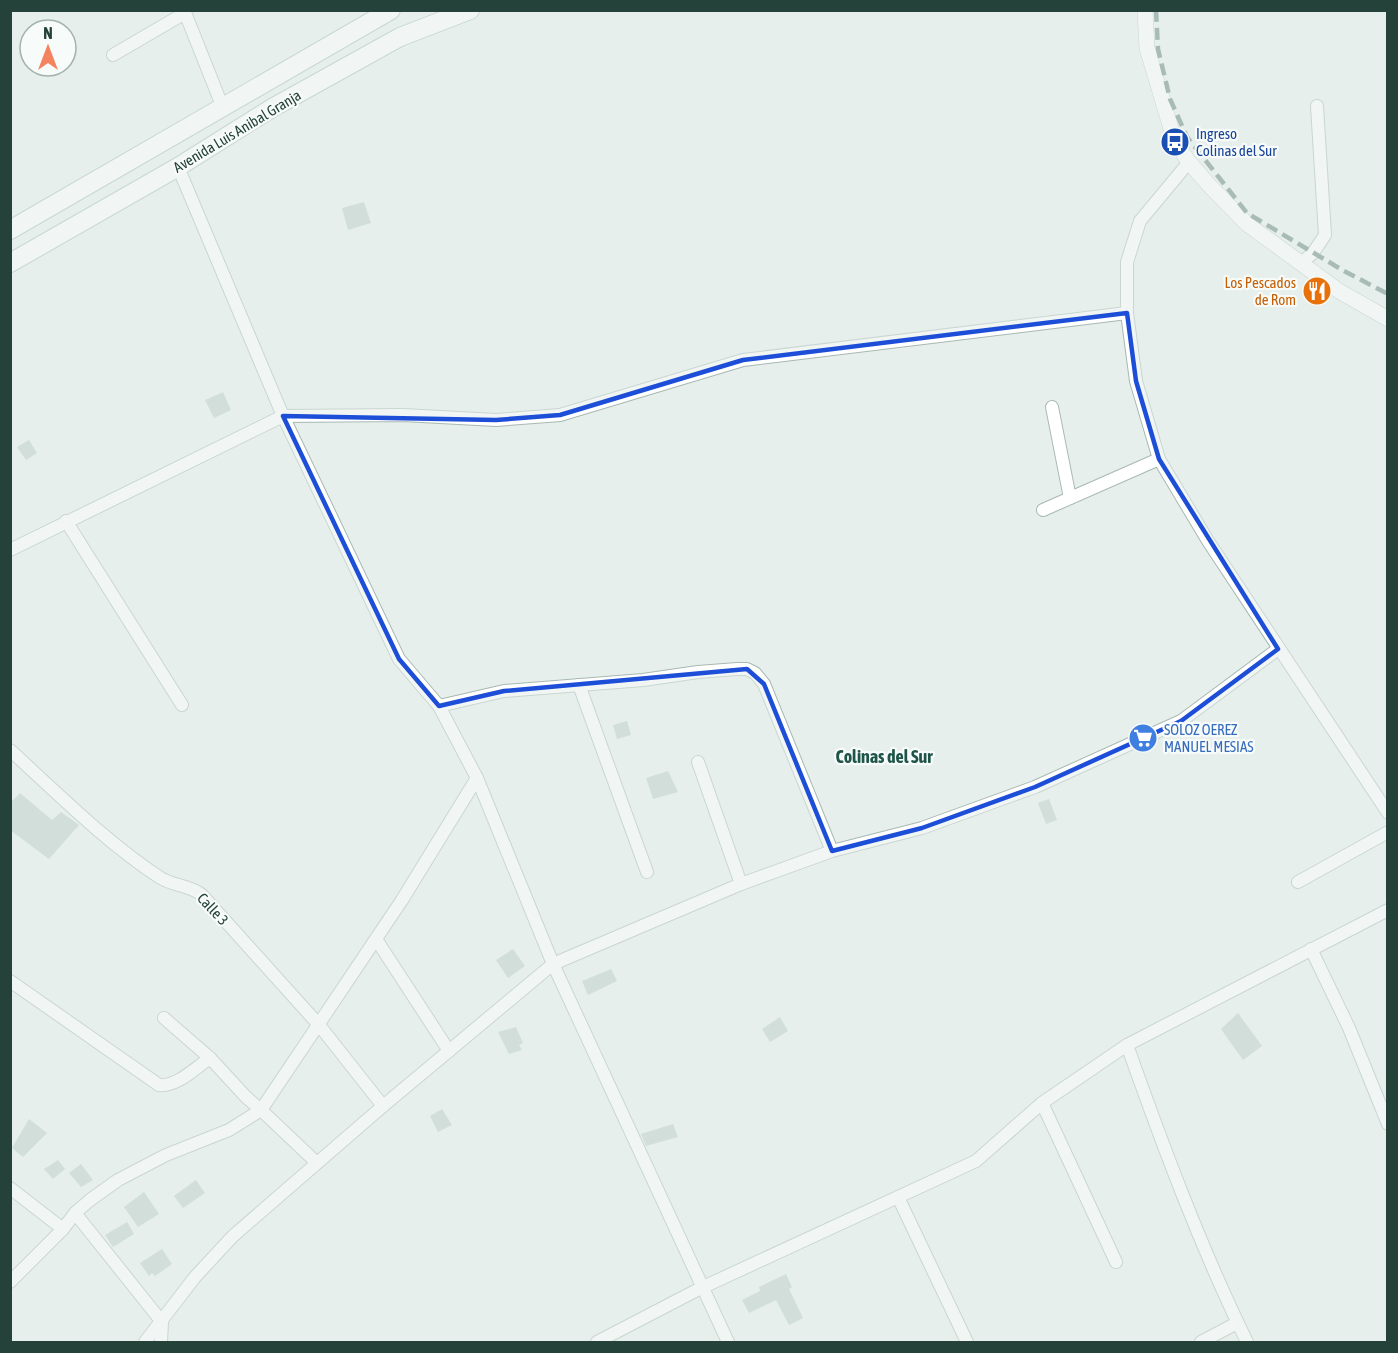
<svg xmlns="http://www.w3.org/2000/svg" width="1398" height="1353" font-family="'Asap Condensed',sans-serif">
  <rect width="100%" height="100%" fill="#e6efeb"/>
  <g fill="#bbcac4">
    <path d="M364,202L371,223L348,230L342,208Z"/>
    <path d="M223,392L231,410L214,418L205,400Z"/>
    <path d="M29,440L37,453L26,460L17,447Z"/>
    <path d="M627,721L631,735L617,739L613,725Z"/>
    <path d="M668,771L678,792L653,799L646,778Z"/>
    <path d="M20,793L52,820L61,812L79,825L49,859L10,830V803Z"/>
    <path d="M1049,799L1057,820L1046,824L1038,803Z"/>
    <path d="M513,949L525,966L508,978L496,960Z"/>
    <path d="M611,969L617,981L588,995L582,981Z"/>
    <path d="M1238,1013L1262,1046L1243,1060L1221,1029Z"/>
    <path d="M780,1017L788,1031L770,1042L762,1029Z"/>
    <path d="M516,1027L523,1043L519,1045L522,1050L509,1054L498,1032Z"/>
    <path d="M442,1109L452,1125L438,1132L430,1116Z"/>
    <path d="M29,1119L47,1133L23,1157L12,1148Z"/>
    <path d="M673,1124L678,1137L646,1146L641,1134Z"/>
    <path d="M58,1160L65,1169L53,1179L44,1169Z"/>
    <path d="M81,1164L93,1180L81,1187L69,1173Z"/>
    <path d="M196,1180L205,1193L183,1208L174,1196Z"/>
    <path d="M144,1192L159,1214L138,1227L124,1207Z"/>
    <path d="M127,1222L134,1234L113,1247L105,1235Z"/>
    <path d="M162,1249L172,1264L155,1276L152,1273L149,1276L140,1263Z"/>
    <path d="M786,1274L792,1287L789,1289L803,1318L789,1325L776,1300L749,1313L742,1300L760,1291L759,1287Z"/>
  </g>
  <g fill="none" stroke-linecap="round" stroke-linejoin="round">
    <g stroke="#a8b8b2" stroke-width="14">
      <g id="minor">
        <path d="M184,10L223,108"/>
        <path d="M113,55L185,13"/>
        <path d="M1189,162L1140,221L1127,262V313L1136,381L1159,459L1208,541L1388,813"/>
        <path d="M178,167L283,416L399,659L439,706L477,778L553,964L728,1342"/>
        <path d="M1301,263L1313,253L1325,235L1317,106"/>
        <path d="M1052,407L1070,498"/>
        <path d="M1043,510L1159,459"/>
        <path d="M66,521L182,705"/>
        <path d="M10,550L283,416L403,415L496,420L560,415L743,360L1127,313"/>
        <path d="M579,685L647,872"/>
        <path d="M439,706L504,691L643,680L698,672L737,669H747L755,673L764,684L832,851"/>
        <path d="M10,750C57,793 106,842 159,877C172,886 190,885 202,895L319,1025L383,1106"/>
        <path d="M698,762L741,884"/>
        <path d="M1298,882L1388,832"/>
        <path d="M376,939L449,1051"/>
        <path d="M1311,949L1349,1028L1388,1124"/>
        <path d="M10,981L159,1085C177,1087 195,1068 210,1058L246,1097L261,1110L402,900L477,778"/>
        <path d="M164,1018L210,1058"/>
        <path d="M1127,1045C1163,1146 1200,1246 1247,1342"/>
        <path d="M1042,1103L1116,1262"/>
        <path d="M10,1188L63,1229"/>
        <path d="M898,1197L967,1342"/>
        <path d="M75,1213L162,1322L161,1342"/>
        <path d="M10,1282L63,1229L75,1213L90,1200L118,1180L166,1155L229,1130L261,1110L317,1163"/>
        <path d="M145,1342L195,1277L233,1236L383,1106L553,964L741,884L832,851L922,828L1035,787L1181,721L1278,649"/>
        <path d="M597,1342L701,1288L976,1161L1042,1103L1127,1045L1388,910"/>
        <path d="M1201,1342L1237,1323"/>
      </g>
    </g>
    <g stroke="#a8b8b2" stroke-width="16">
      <path id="tertiary" d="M1145,10L1147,48L1175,142L1189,162L1208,184L1247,224L1339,291L1388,319"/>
    </g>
    <g stroke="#a4bbb3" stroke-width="20">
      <g id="secondary">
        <path d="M10,230L391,10"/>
        <path d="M10,263L178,167L272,108L400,37L470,10"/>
      </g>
    </g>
    <use href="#minor" stroke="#fff" stroke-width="12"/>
    <use href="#tertiary" stroke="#fff" stroke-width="15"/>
    <use href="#secondary" stroke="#fff" stroke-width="18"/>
    <path stroke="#5f7d75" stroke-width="4.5" stroke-dasharray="12 6" stroke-linecap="butt" d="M1156,10L1158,49L1170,99L1187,137L1247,213L1344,271L1388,294"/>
  </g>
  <path d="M0 0H1398V1353H0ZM1127,313L1136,381L1159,459L1278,649L1181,721L1035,787L922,828L832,851L764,684L747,669L504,691L439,706L399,659L283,416L496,420L560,415L743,360Z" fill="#e6efeb" fill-opacity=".55" fill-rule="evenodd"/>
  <path fill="none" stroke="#1d4ed8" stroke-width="4.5" stroke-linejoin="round" d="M1127,313L1136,381L1159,459L1278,649L1181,721L1035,787L922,828L832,851L764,684L747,669L504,691L439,706L399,659L283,416L496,420L560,415L743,360Z"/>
  <defs>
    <g id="bus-disc" transform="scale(1.5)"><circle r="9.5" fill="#1a4fb4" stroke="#f7fbf9"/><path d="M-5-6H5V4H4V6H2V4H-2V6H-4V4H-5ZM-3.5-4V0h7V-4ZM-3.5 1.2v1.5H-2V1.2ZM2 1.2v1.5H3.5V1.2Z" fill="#fff"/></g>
    <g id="restaurant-disc" transform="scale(1.5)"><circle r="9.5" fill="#e8710a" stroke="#f7fbf9"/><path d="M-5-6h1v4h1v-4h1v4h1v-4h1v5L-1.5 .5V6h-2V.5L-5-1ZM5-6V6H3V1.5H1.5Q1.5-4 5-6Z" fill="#fff"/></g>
    <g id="supermarket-disc" transform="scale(1.5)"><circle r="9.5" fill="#3f7fe0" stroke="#f7fbf9"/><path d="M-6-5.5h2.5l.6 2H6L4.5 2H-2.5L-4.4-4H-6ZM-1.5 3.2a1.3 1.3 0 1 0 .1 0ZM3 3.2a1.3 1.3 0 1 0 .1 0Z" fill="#fff"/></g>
  </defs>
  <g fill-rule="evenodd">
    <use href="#bus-disc" x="1175" y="142"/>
    <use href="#restaurant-disc" x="1317" y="291"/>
    <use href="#supermarket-disc" x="1143" y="738"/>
  </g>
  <g text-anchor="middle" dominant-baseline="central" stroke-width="4.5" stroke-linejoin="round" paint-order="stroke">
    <g font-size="15" fill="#24423a" stroke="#f7fbf9">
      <text transform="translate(237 131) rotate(-31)">Avenida Luis Anibal Granja</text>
      <text transform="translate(213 909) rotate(47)">Calle 3</text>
    </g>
    <g font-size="15" fill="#164399" stroke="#f7fbf9" text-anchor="start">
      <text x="1196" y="133">Ingreso<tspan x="1196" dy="17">Colinas del Sur</tspan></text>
    </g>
    <g font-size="15" fill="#c56008" stroke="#f7fbf9" text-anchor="end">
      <text x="1296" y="282">Los Pescados<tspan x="1296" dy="17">de Rom</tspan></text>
    </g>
    <g font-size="15" fill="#366cbe" stroke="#f7fbf9" text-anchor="start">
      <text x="1164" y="729">SOLOZ OEREZ<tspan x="1164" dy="17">MANUEL MESIAS</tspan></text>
    </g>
    <g font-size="18" font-weight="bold" fill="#1f5548" stroke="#f7fbf9">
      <text x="884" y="756">Colinas del Sur</text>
    </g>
  </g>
  <rect width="1398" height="1353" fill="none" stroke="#24423a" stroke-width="24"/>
  <g transform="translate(48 48)"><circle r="28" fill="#f7fbf9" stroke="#a3b1ad" stroke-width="1.5"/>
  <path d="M0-4.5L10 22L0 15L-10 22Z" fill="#f4845f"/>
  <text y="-9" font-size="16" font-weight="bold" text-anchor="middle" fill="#24423a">N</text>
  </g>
</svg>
